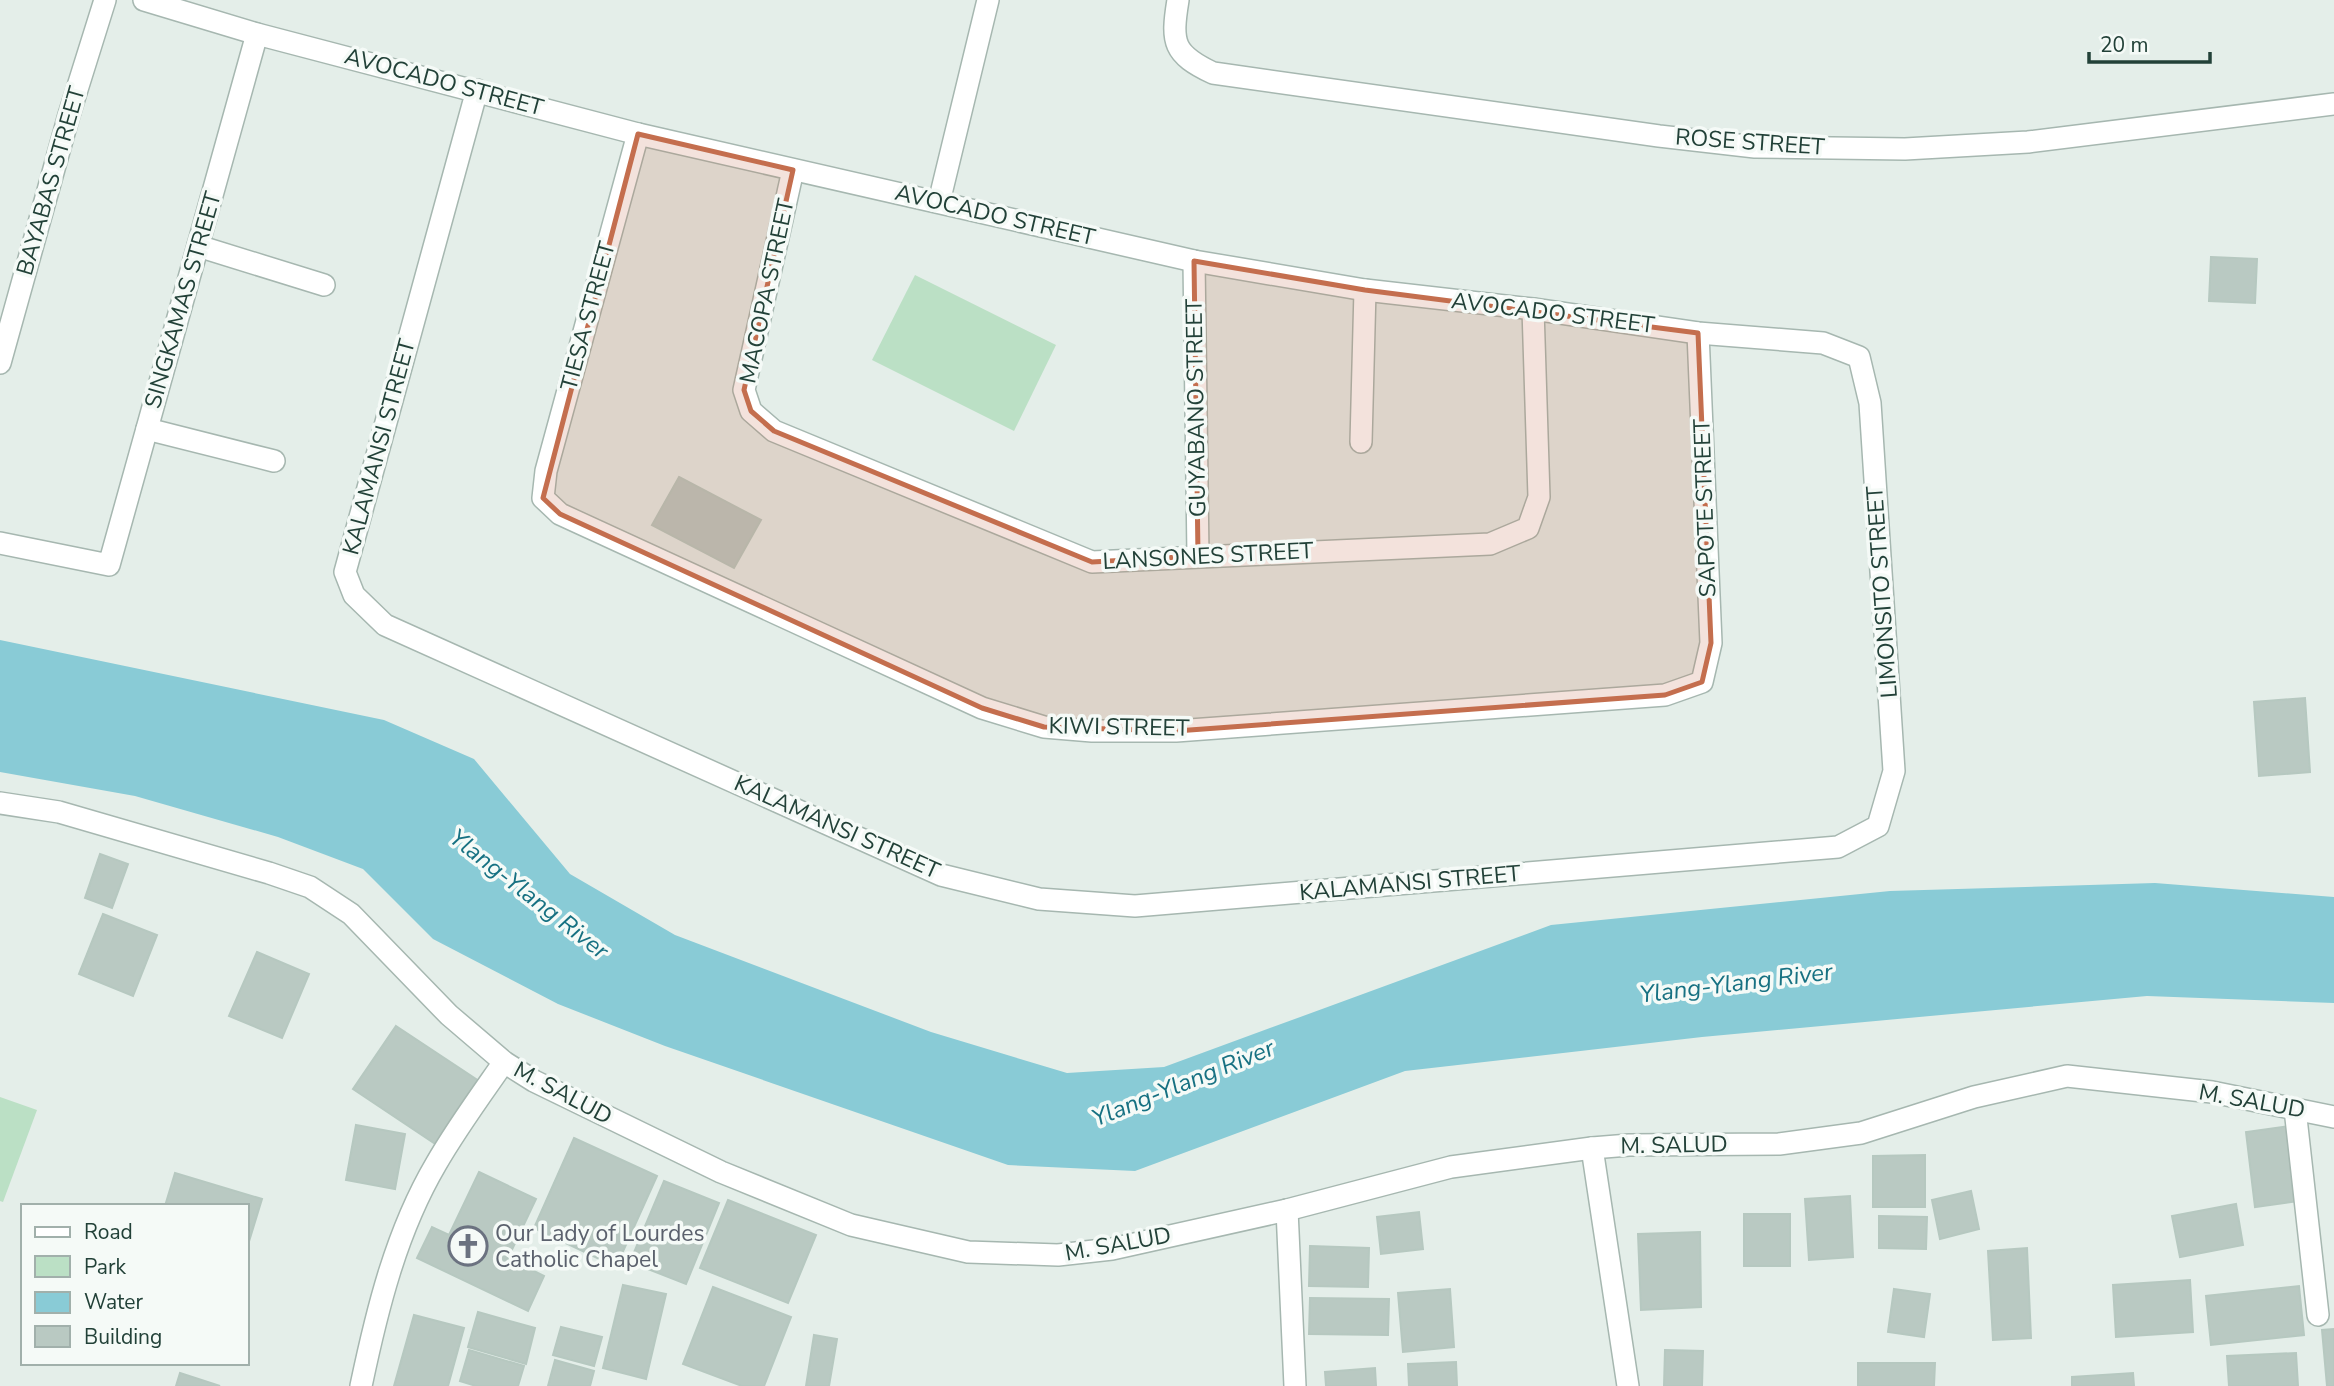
<svg xmlns="http://www.w3.org/2000/svg" width="2334" height="1386" font-family="'Nunito Sans',sans-serif">
  <rect width="100%" height="100%" fill="#e4eee9"/>
  <g fill="#bbe0c5">
    <path d="M915,275L1056,345L1014,431L872,360Z"/>
    <path d="M0,1097L37,1110L3,1202L0,1201Z"/>
  </g>
  <path fill="#89cbd6" d="M0,640L384,720L474,759L570,874L675,935L931,1032L1067,1073L1164,1067L1551,925L1890,891L2155,883L2334,897V1003L2147,996L1702,1037L1405,1071L1135,1171L1008,1165L665,1046L558,1004L433,939L363,869L278,837L135,796L0,772Z"/>
  <g fill="#b9c9c2" stroke="#b6c8c0" stroke-width="2">
    <path d="M2211,257L2257,259L2255,303L2209,301Z"/>
    <path d="M679,477L761,520L734,568L652,525Z"/>
    <path d="M2305,698L2310,772L2259,776L2254,702Z"/>
    <path d="M100,854L128,864L112,908L85,898Z"/>
    <path d="M103,914L157,935L133,996L79,974Z"/>
    <path d="M257,952L309,974L282,1038L229,1016Z"/>
    <path d="M396,1026L482,1083L440,1147L353,1089Z"/>
    <path d="M356,1125L405,1134L395,1189L346,1180Z"/>
    <path d="M2290,1126L2299,1201L2255,1207L2246,1132Z"/>
    <path d="M574,1138L657,1176L616,1267L534,1228Z"/>
    <path d="M1925,1155V1207H1873V1156Z"/>
    <path d="M479,1172L536,1199L508,1258L544,1276L528,1311L417,1258L432,1227L449,1235Z"/>
    <path d="M175,1173L262,1199L247,1248V1206H165Z"/>
    <path d="M664,1181L719,1203L686,1284L630,1262Z"/>
    <path d="M1971,1191L1979,1229L1940,1239L1932,1200Z"/>
    <path d="M1850,1196L1853,1257L1809,1260L1805,1199Z"/>
    <path d="M728,1200L816,1235L788,1303L700,1268Z"/>
    <path d="M2236,1204L2243,1245L2180,1257L2172,1216Z"/>
    <path d="M1419,1212L1423,1249L1381,1254L1377,1217Z"/>
    <rect x="1744" y="1214" width="46" height="52"/>
    <path d="M1879,1216L1927,1217L1926,1249L1879,1248Z"/>
    <path d="M1700,1232L1701,1307L1641,1310L1638,1234Z"/>
    <path d="M1310,1246L1369,1248L1368,1287L1309,1286Z"/>
    <path d="M2027,1248L2031,1338L1993,1340L1988,1251Z"/>
    <path d="M2190,1280L2193,1332L2116,1337L2113,1285Z"/>
    <path d="M623,1285L666,1294L646,1379L603,1368Z"/>
    <path d="M2299,1286L2304,1335L2211,1345L2206,1296Z"/>
    <path d="M713,1287L791,1317L764,1386H742L683,1364Z"/>
    <path d="M1450,1289L1454,1347L1403,1352L1398,1293Z"/>
    <path d="M1894,1289L1930,1294L1924,1337L1888,1332Z"/>
    <path d="M1310,1298L1389,1299L1388,1335L1309,1334Z"/>
    <path d="M478,1312L535,1328L526,1364L468,1347Z"/>
    <path d="M414,1315L464,1328L448,1386H394Z"/>
    <path d="M561,1327L602,1337L594,1366L553,1355Z"/>
    <path d="M2334,1329V1386H2327L2322,1330Z"/>
    <path d="M814,1335L837,1339L829,1386H806Z"/>
    <path d="M469,1350L524,1366L518,1386H476L460,1381Z"/>
    <path d="M1665,1350L1703,1351L1702,1386H1664Z"/>
    <path d="M2296,1353L2298,1386H2229L2227,1356Z"/>
    <path d="M555,1360L594,1371L590,1386H548Z"/>
    <path d="M1456,1362L1457,1386H1409L1408,1364Z"/>
    <path d="M1858,1363H1935L1934,1386H1858Z"/>
    <path d="M1375,1368L1376,1386H1326L1325,1372Z"/>
    <path d="M180,1373L220,1386H176Z"/>
    <path d="M2133,1373L2134,1386H2072V1377Z"/>
  </g>
  <g fill="none" stroke-linecap="round" stroke-linejoin="round">
    <g stroke="#a6b7b0" stroke-width="24">
      <g id="minor">
        <path d="M144,0L257,34L638,134L1194,261L1365,290L1533,309L1698,333L1823,343L1859,357L1870,403L1894,771L1878,826L1838,847L1135,906L1039,899L941,875L385,625L354,595L345,572L477,90"/>
        <path d="M1178,0C1171,43 1173,54 1213,73L1659,136L1755,147L1905,149L2028,142L2334,104"/>
        <path d="M638,134L546,471L543,498L560,514L982,708L1044,727L1092,731H1176L1665,695L1702,682L1711,643L1698,333"/>
        <path d="M793,170L744,390L751,411L774,431L1092,562L1490,544L1528,528L1539,497L1533,309"/>
        <path d="M939,202L988,0"/>
        <path d="M198,246L324,285"/>
        <path d="M1194,261L1198,556"/>
        <path d="M0,363L69,115L105,0"/>
        <path d="M147,429L274,461"/>
        <path d="M1361,442L1365,290"/>
        <path d="M0,543L109,565L257,34"/>
        <path d="M0,803L59,812L269,873L310,887L351,914L449,1015L504,1062L534,1081L721,1172L851,1225L968,1252L1058,1255L1112,1249L1287,1210L1451,1167L1592,1148L1629,1145L1779,1144L1861,1133L1974,1097L2067,1076L2212,1092L2334,1117"/>
        <path d="M2295,1109L2318,1315"/>
        <path d="M1592,1148L1628,1386"/>
        <path d="M1287,1210L1295,1386"/>
        <path d="M361,1386C377,1310 396,1232 436,1164C456,1129 481,1095 504,1062"/>
      </g>
    </g>
    <use href="#minor" stroke="#fff" stroke-width="21"/>
  </g>
  <path fill="#c46e4e" fill-opacity="0.2" stroke="#c46e4e" stroke-width="5" stroke-linejoin="round" d="M638,134L793,170L744,390L751,411L774,431L1092,562L1198,556L1194,261L1365,290L1698,333L1711,643L1702,682L1665,695L1176,731L1044,727L982,708L560,514L543,498Z"/>
  <defs>
    <g id="church-ring" transform="scale(2.0125)"><circle r="9.5" fill="#f5faf7" stroke="#6b7280" stroke-width="1.5"/><path d="M-1.2-6h2.4v3.5h3.3v2.4h-3.3V6h-2.4V-.1h-3.3v-2.4h3.3Z" fill="#6b7280"/></g>
  </defs>
  <g fill-rule="evenodd">
    <use href="#church-ring" x="468" y="1246"/>
  </g>
  <g text-anchor="middle" dominant-baseline="central" stroke-width="7" stroke-linejoin="round" paint-order="stroke">
    <g font-size="23" fill="#224138" stroke="#f5faf7">
      <text transform="translate(444 82) rotate(15)">AVOCADO STREET</text>
      <text transform="translate(1750 142) rotate(4)">ROSE STREET</text>
      <text transform="translate(51 181) rotate(-74)">BAYABAS STREET</text>
      <text transform="translate(995 215) rotate(13)">AVOCADO STREET</text>
      <text transform="translate(767 291) rotate(-78)">MACOPA STREET</text>
      <text transform="translate(183 300) rotate(-74)">SINGKAMAS STREET</text>
      <text transform="translate(1553 313) rotate(7)">AVOCADO STREET</text>
      <text transform="translate(588 316) rotate(-75)">TIESA STREET</text>
      <text transform="translate(1196 408) rotate(-91)">GUYABANO STREET</text>
      <text transform="translate(379 447) rotate(-75)">KALAMANSI STREET</text>
      <text transform="translate(1705 508) rotate(-92)">SAPOTE STREET</text>
      <text transform="translate(1208 556) rotate(-3)">LANSONES STREET</text>
      <text transform="translate(1882 592) rotate(-94)">LIMONSITO STREET</text>
      <text transform="translate(1119 727) rotate(1)">KIWI STREET</text>
      <text transform="translate(837 827) rotate(24)">KALAMANSI STREET</text>
      <text transform="translate(1410 883) rotate(-5)">KALAMANSI STREET</text>
      <text transform="translate(563 1093) rotate(28)">M. SALUD</text>
      <text transform="translate(2252 1101) rotate(10)">M. SALUD</text>
      <text transform="translate(1674 1145) rotate(-1)">M. SALUD</text>
      <text transform="translate(1118 1244) rotate(-10)">M. SALUD</text>
    </g>
    <g font-size="23" fill="#5b616d" stroke="#f5faf7" text-anchor="start">
      <text x="495" y="1233">Our Lady of Lourdes<tspan x="495" dy="26">Catholic Chapel</tspan></text>
    </g>
    <g font-size="24" font-style="italic" fill="#177182" stroke="#f5faf7">
      <text transform="translate(529 894) rotate(38)">Ylang-Ylang River</text>
      <text transform="translate(1736 983) rotate(-7)">Ylang-Ylang River</text>
      <text transform="translate(1183 1083) rotate(-22)">Ylang-Ylang River</text>
    </g>
  </g>
  <rect x="21" y="1204" width="228" height="161" fill="#f5faf7" stroke="#a1b0ab" stroke-width="2"/>
  <rect x="35" y="1227" width="35" height="10" fill="#ffffff" stroke="#a1b0ab" stroke-width="2"/>
  <text x="84" y="1239" font-size="21" fill="#224138">Road</text>
  <rect x="35" y="1256" width="35" height="21" fill="#bbe0c5" stroke="#a1b0ab" stroke-width="2"/>
  <text x="84" y="1274" font-size="21" fill="#224138">Park</text>
  <rect x="35" y="1292" width="35" height="21" fill="#89cbd6" stroke="#a1b0ab" stroke-width="2"/>
  <text x="84" y="1309" font-size="21" fill="#224138">Water</text>
  <rect x="35" y="1326" width="35" height="21" fill="#b9c9c2" stroke="#a1b0ab" stroke-width="2"/>
  <text x="84" y="1344" font-size="21" fill="#224138">Building</text>
  <path d="M2089 52v10h121v-10" fill="none" stroke="#224138" stroke-width="3.5"/>
  <text x="2100" y="52" font-size="21" fill="#224138" stroke="#f5faf7" stroke-width="5" paint-order="stroke">20 m</text>
</svg>
